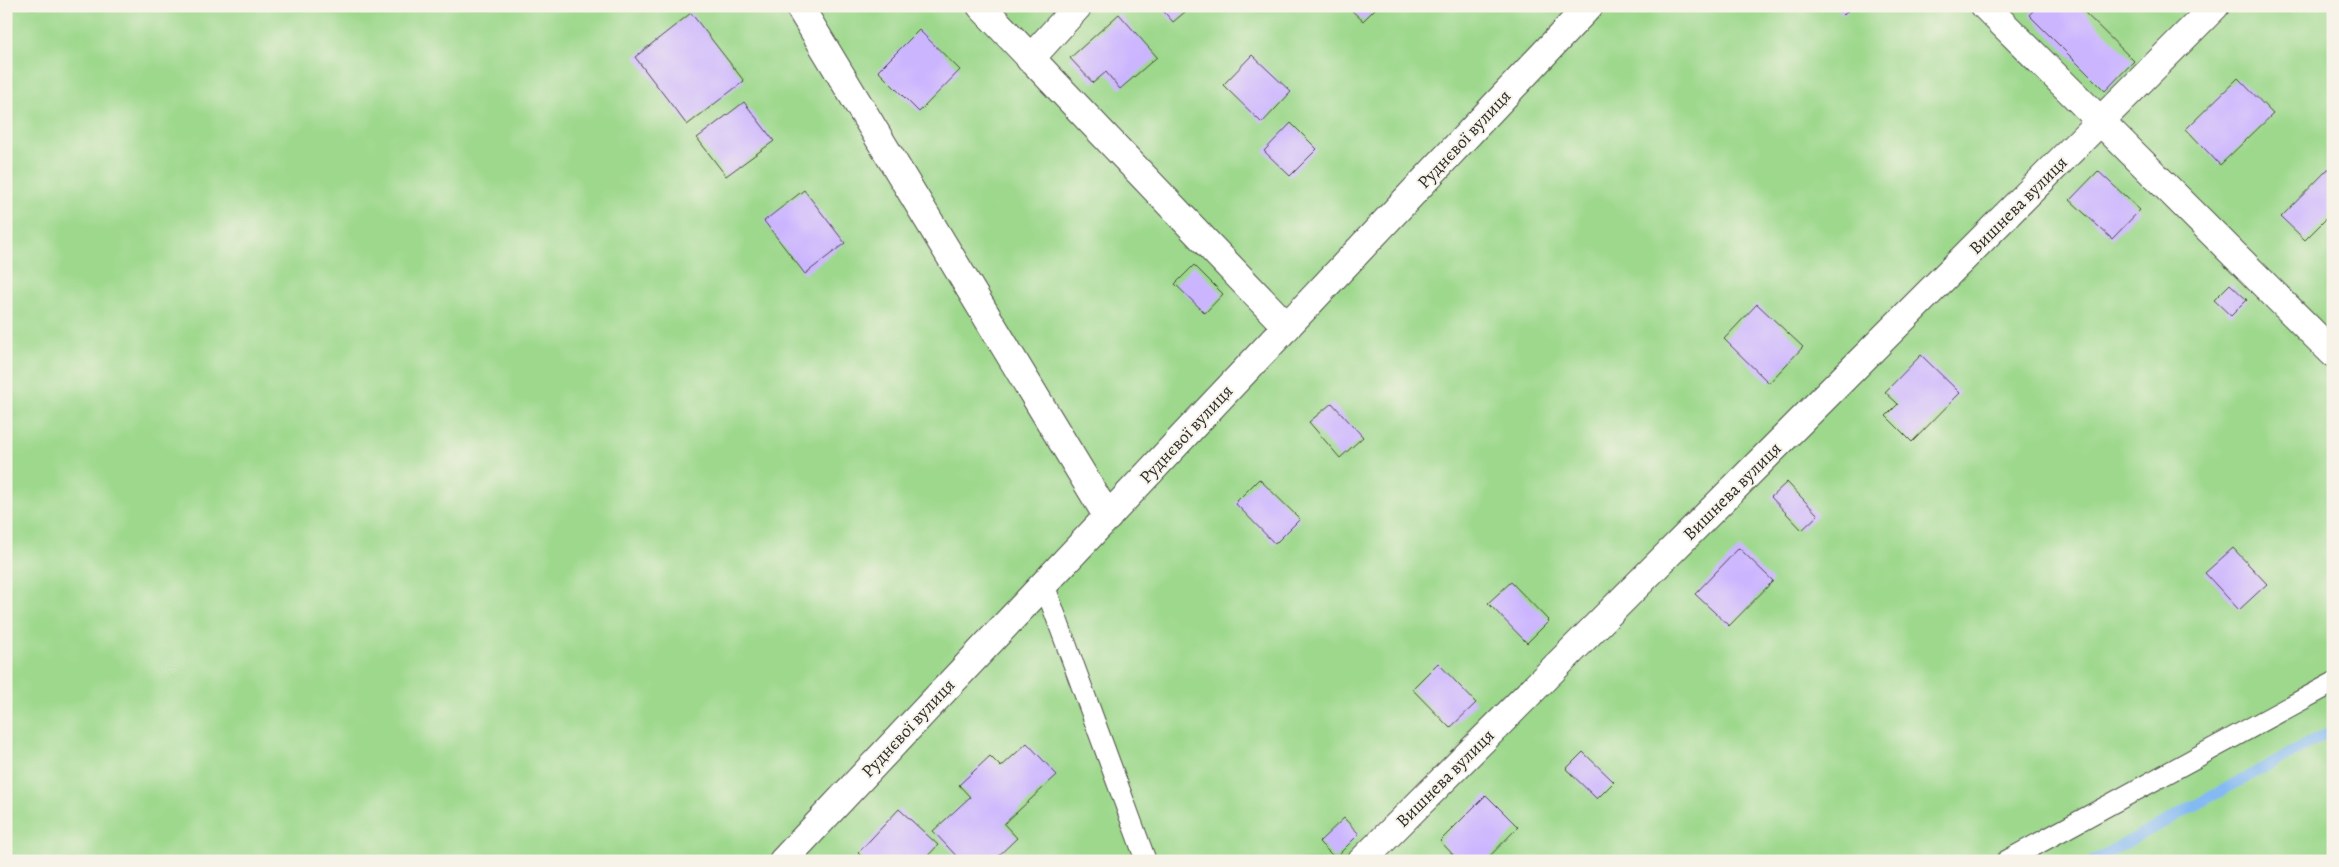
<svg xmlns="http://www.w3.org/2000/svg" width="2339" height="867" font-family="Alegreya,serif">
  <rect width="100%" height="100%" fill="#f7f3e8"/>
  <filter id="ink" filterUnits="userSpaceOnUse"><feTurbulence type="fractalNoise" baseFrequency=".02" numOctaves="2"/><feDisplacementMap in="SourceGraphic" scale="10" xChannelSelector="R" yChannelSelector="G"/><feConvolveMatrix kernelMatrix="1 2 1 2 8 2 1 2 1" color-interpolation-filters="sRGB"/></filter>
  <filter id="wash" filterUnits="userSpaceOnUse"><feTurbulence type="fractalNoise" baseFrequency=".0096" numOctaves="4" result="noise"/><feDisplacementMap in="SourceGraphic" scale="20" xChannelSelector="R" yChannelSelector="G"/><feGaussianBlur stdDeviation="1.12" result="paint"/><feColorMatrix in="noise" values="0 0 0 0 0 0 0 0 0 0 0 0 0 0 0 0 0 1.4 0 .05"/><feComposite in="paint" operator="in"/></filter>
  <g filter="url(#wash)">
    <rect width="100%" height="100%" fill="#f3e9d3"/>
    <rect fill="#9dd88c" stroke="#64825c" x="6" y="6" width="2327" height="855"/>
    <g fill="none" stroke-linecap="round" stroke-linejoin="round">
      <path stroke="#84b9f3" stroke-width="11" d="M2093,861L2333,730"/>
    </g>
    <g id="blocks">
      <g fill="#ccb5ff">
        <path d="M1159,6H1192L1173,22Z"/>
        <path d="M1347,6H1378L1363,21Z"/>
        <path d="M1835,6H1852L1844,15Z"/>
        <path d="M2038,6H2078L2134,61L2105,91L2029,15Z"/>
        <path d="M691,13L744,81L687,125L635,57Z"/>
        <path d="M1119,14L1157,57L1120,89L1106,72L1093,83L1070,58Z"/>
        <path d="M919,30L960,70L919,112L878,71Z"/>
        <path d="M1252,55L1291,92L1262,123L1223,85Z"/>
        <path d="M2238,78L2273,114L2220,165L2186,129Z"/>
        <path d="M744,102L774,141L726,176L697,138Z"/>
        <path d="M1291,123L1317,149L1290,176L1264,151Z"/>
        <path d="M2333,164V212L2305,240L2281,217Z"/>
        <path d="M2098,171L2140,210L2112,239L2070,200Z"/>
        <path d="M804,190L845,243L805,274L764,221Z"/>
        <path d="M1194,265L1223,294L1205,313L1175,284Z"/>
        <path d="M2230,284L2247,300L2231,316L2214,300Z"/>
        <path d="M1757,304L1803,347L1769,383L1724,339Z"/>
        <path d="M1921,355L1960,393L1912,442L1886,416L1898,404L1885,392Z"/>
        <path d="M1332,403L1363,437L1340,458L1309,422Z"/>
        <path d="M1259,479L1300,519L1275,544L1235,503Z"/>
        <path d="M1787,482L1818,515L1802,530L1771,497Z"/>
        <path d="M1739,548L1773,581L1729,626L1695,594Z"/>
        <path d="M2233,548L2267,584L2239,610L2205,573Z"/>
        <path d="M1511,582L1549,621L1527,643L1488,603Z"/>
        <path d="M1438,663L1476,703L1450,728L1412,689Z"/>
        <path d="M1027,743L1057,775L1004,824L1017,838L993,861H961L933,831L970,797L959,785L990,756L1001,767Z"/>
        <path d="M1583,752L1614,782L1597,799L1566,769Z"/>
        <path d="M1486,795L1518,827L1485,861H1459L1440,841Z"/>
        <path d="M899,809L938,845L923,861H866L858,853Z"/>
        <path d="M1344,818L1359,834L1335,858L1319,842Z"/>
      </g>
    </g>
  </g>
  <g filter="url(#ink)">
    <use href="#blocks" fill-opacity="0" stroke="#494844" stroke-width="1"/>
    <g fill="none" stroke-linecap="round" stroke-linejoin="round">
      <g stroke="#494844" stroke-width="22">
        <g id="lane">
          <path d="M1044,584L1146,861"/>
          <path d="M2006,861L2333,683"/>
        </g>
      </g>
      <g stroke="#494844" stroke-width="30">
        <g id="street">
          <path d="M799,6L1108,517"/>
          <path d="M981,6L1287,327"/>
          <path d="M1985,6L2333,353"/>
          <path d="M1030,59L1078,6"/>
          <path d="M783,861L1589,6"/>
          <path d="M1362,861L2215,6"/>
        </g>
      </g>
      <use href="#lane" stroke="#fff" stroke-width="20"/>
      <use href="#street" stroke="#fff" stroke-width="28"/>
    </g>
  </g>
  <g text-anchor="middle" dominant-baseline="central" stroke-width="4" stroke-linejoin="round" paint-order="stroke">
    <g font-size="18" fill="#2b2b2b" stroke="#f7f3e8">
      <text transform="translate(1464 139) rotate(-47)">Руднєвої вулиця</text>
      <text transform="translate(2018 205) rotate(-45)">Вишнева вулиця</text>
      <text transform="translate(1186 434) rotate(-47)">Руднєвої вулиця</text>
      <text transform="translate(1732 491) rotate(-45)">Вишнева вулиця</text>
      <text transform="translate(908 728) rotate(-47)">Руднєвої вулиця</text>
      <text transform="translate(1445 778) rotate(-45)">Вишнева вулиця</text>
    </g>
  </g>
  <rect width="2339" height="867" fill="none" stroke="#f7f3e8" stroke-width="25"/>
</svg>
